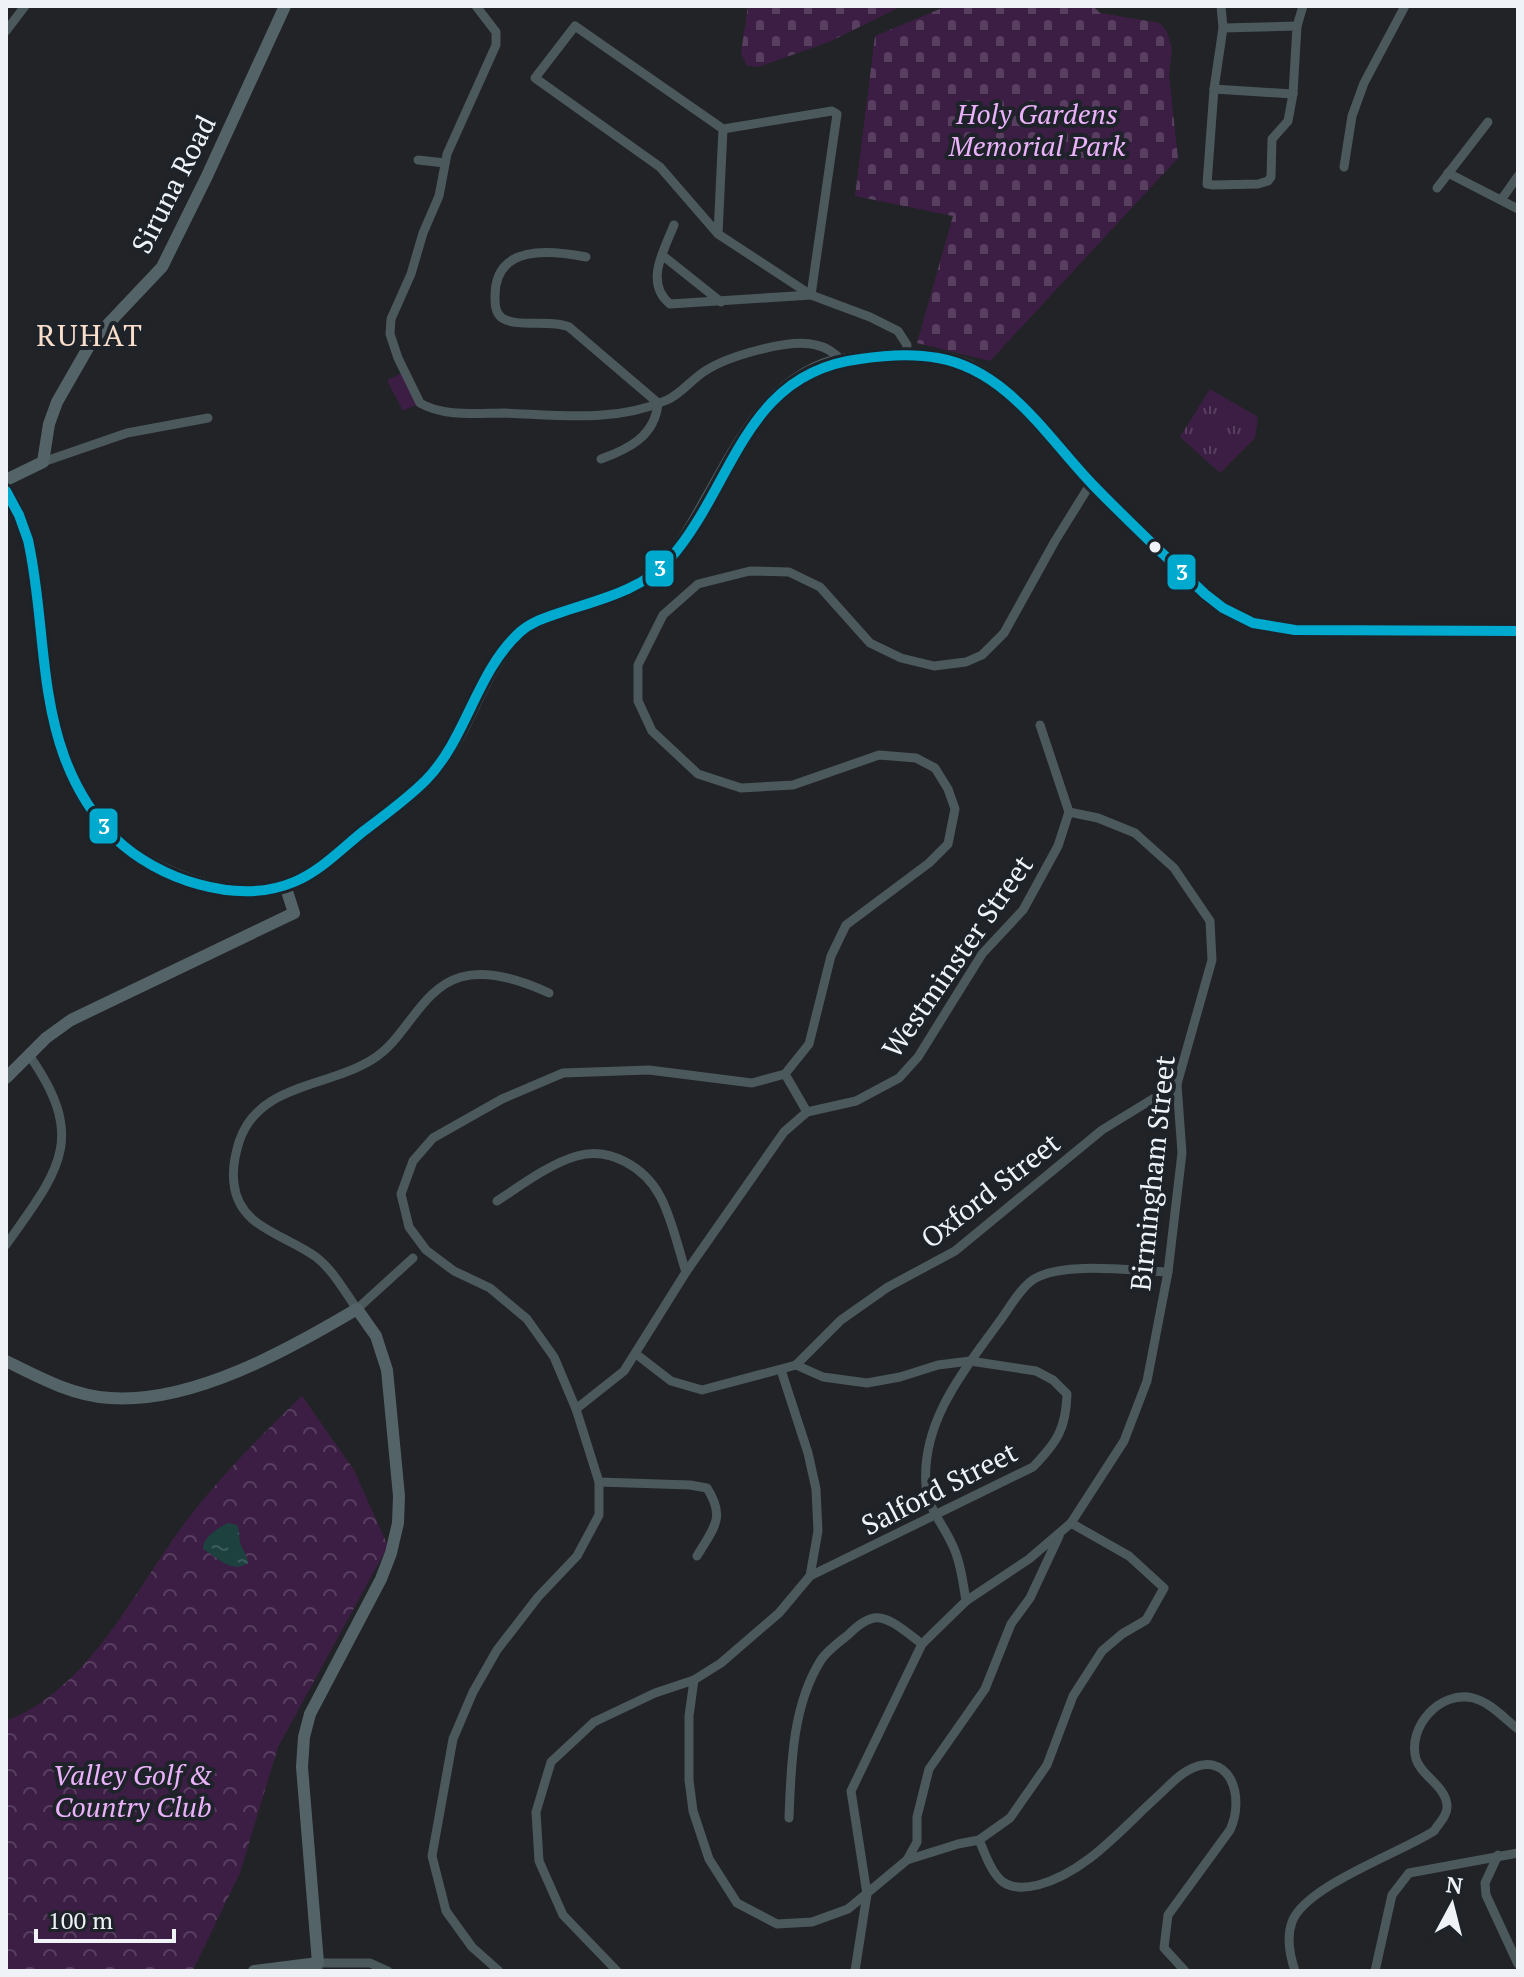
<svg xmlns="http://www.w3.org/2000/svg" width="1524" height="1977" font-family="'PT Serif',serif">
  <defs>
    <pattern id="grass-tufts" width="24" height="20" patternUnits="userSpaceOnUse" patternTransform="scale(2)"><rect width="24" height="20" fill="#3c1e44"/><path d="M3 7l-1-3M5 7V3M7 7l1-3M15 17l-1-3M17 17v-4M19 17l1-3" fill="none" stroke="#583f60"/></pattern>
    <pattern id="cemetery-stones" width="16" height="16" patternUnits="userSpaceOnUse" patternTransform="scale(2)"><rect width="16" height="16" fill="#3c1e44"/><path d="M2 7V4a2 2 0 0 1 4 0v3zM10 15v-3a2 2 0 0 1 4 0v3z" fill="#583f60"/></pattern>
    <pattern id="park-crowns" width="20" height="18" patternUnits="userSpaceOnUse" patternTransform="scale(2)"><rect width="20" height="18" fill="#3c1e44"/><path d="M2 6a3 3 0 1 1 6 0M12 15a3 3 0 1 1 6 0" fill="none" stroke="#583f60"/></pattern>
    <pattern id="water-ripples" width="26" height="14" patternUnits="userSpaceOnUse" patternTransform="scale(2)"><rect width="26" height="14" fill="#1c413f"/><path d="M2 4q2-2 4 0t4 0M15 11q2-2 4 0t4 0" fill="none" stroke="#3d5d5c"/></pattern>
  </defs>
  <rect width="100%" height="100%" fill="#212326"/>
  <path fill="url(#grass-tufts)" d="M1210,389L1258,417L1255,438L1220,473L1180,437Z"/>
  <g fill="url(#cemetery-stones)">
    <path d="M748,6H902L829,42L758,67L747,66L741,53Z"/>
    <path d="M947,6H1093L1100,13L1160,23L1167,32L1172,49L1169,75L1178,158L990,361L917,343L953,216L855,196L875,36Z"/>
  </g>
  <path fill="url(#park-crowns)" d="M302,1396L354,1470L388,1546L278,1747L240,1873L194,1968L193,1971H6V1721C92,1688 136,1586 190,1516C224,1473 262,1434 302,1396Z"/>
  <path fill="#3c1e44" d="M402,373L418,404L403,411L387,380Z"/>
  <path fill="url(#water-ripples)" d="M228,1523L237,1525C240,1531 239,1536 240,1542C242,1550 247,1554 248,1563C232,1574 218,1558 203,1549C203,1537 218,1528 228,1523Z"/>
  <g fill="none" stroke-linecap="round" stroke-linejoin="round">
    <g stroke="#4b585c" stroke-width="9">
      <path d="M476,6L496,32V45L447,154L439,196L423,233L411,274L391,319L390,334L398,358L420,403C443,417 478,413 504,413C558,415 615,423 667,400C681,394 692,379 705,371C728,356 790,338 816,345C826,347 835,353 842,361"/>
      <path d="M1221,6L1223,28L1214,89L1207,184L1213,185L1258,184L1268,181L1271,177L1272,139L1288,121L1293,94L1297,26L1303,6"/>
      <path d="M1223,28L1297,26"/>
      <path d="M6,31L25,6"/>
      <path d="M1214,89L1293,94"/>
      <path d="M418,160L445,163"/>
      <path d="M1344,167L1352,116L1364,83L1405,6"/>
      <path d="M1448,173L1518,209"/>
      <path d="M1437,188L1488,122"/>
      <path d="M1501,200L1518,176"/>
      <path d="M674,225C664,250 644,283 670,304L811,295L837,114L832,111L723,129"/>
      <path d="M718,234L723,129L575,26L535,78L660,167L718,234L811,295L870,317L898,331L907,345L906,355"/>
      <path d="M662,255L721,302"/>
      <path d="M586,257C550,250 495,244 495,296C495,304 495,313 502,318C517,328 550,319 569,327L658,403"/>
      <path d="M601,459C629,449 655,436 658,403"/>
      <path d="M43,462L127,433L208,418"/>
      <path d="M785,1074L807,1112"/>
      <path d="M497,1201C520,1186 551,1163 577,1156C610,1146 645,1168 660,1196C672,1218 678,1248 686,1272"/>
      <path d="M6,1245C59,1170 88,1139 29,1055"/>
      <path d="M413,1258L357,1309C345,1292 333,1270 316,1257C285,1234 239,1228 234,1184C232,1170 235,1155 239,1142C258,1083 328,1088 373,1059C407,1038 420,989 461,977C489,969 523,981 549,993"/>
      <path d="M636,1354L671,1381L702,1390L796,1365L823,1377L867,1383L900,1377L938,1365L970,1361L1036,1371L1053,1380L1067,1394C1066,1429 1057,1442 1033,1467L810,1576"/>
      <path d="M796,1365L841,1320L888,1287L955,1251L1102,1130L1177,1084"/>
      <path d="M576,1409L624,1371L686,1272L784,1132L807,1112L856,1101L899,1078L918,1057L982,954L1023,910L1058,846L1069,812L1040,725"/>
      <path d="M599,1482L690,1485L707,1488C726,1518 714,1527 697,1556"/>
      <path d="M966,1601C963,1582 960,1559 951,1542C942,1523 928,1508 926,1486C921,1421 964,1371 999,1322C1009,1309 1020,1288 1034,1279C1064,1261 1133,1271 1168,1272"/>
      <path d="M694,1680L689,1716V1780L693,1811L709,1859L737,1903L777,1924L812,1922L848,1909L907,1860L958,1844L979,1840L1010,1818L1047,1765L1073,1696L1102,1651L1122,1634L1146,1620L1164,1588L1129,1556L1071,1523"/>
      <path d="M789,1818C791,1766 792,1706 821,1660C827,1651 839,1642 848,1635C856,1627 868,1616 880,1618C894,1620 911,1636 922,1644"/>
      <path d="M979,1840C985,1853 991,1873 1003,1882C1013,1889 1026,1888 1038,1885C1087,1872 1122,1828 1159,1795C1168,1787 1176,1777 1187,1771C1229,1747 1246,1796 1230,1830L1168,1915L1164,1948L1185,1971"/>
      <path d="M1498,1855L1485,1883L1486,1895L1518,1964"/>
      <path d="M907,1860L917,1842V1817L929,1769L985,1689L1011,1624L1030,1598L1059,1536"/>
      <path d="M318,1971V1963H370L388,1971"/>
      <path d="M499,1971L472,1947L446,1911L432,1856L453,1739L473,1692L497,1650L538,1597L577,1556L599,1515V1482L576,1409L554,1357L527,1319L490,1288L454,1271L426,1250L409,1227L401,1194L413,1161L433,1138L502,1099L563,1073L649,1070L752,1083L785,1074L809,1044L831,956L846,925L929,863L948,844L955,809L948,789L935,768L916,758L879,755L793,785L741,788L698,774L652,731L638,701V665L663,615L698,584L750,571L789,572L820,587L870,643L901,658L934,666L966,662L982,655L1004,633L1055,541L1091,483"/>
      <path d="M617,1971L563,1915L539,1861L536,1812L551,1762L594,1722L655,1693L694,1680L721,1663L779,1613L810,1576L818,1531L816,1489L808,1453L781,1370"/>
      <path d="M855,1971L867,1894L851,1791L922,1644L966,1601L1029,1559L1071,1523L1124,1441L1147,1381L1168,1272L1182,1153L1177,1084L1212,960L1210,921L1174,868L1135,833L1098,818L1069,812"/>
      <path d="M1295,1971C1290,1956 1286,1938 1292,1922C1305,1886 1400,1853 1434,1831C1439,1823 1448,1815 1447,1805C1445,1785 1421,1776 1416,1759C1407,1727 1440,1690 1473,1698C1490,1702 1505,1719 1518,1729"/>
      <path d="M1375,1971L1392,1895L1409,1873L1518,1853"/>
    </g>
    <g stroke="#536368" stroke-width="12">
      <path d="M6,480L43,462L49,424L57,402L92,341L162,267L207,176L285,6"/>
      <path d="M6,1078L46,1038L71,1020L294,913L285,885"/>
      <path d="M6,1361C38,1377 73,1396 110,1398C192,1404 288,1350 357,1309L376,1336L387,1370L399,1496L398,1523L391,1553L381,1579L310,1714L304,1737L302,1767L318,1963L254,1971"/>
    </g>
    <path stroke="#516067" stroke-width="14" d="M6,491C28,521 32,557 37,593C47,679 48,774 115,838C154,875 240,907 292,883C319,871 342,848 365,830C391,811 420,789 440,764C472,722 481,671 519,633C532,621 551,616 568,610C598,600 633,591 659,570C676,555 690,531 701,511C732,458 760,392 820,367C833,361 849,360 864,358C895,353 933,353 963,364C1012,383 1052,443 1088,480C1126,519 1166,557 1205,594L1223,608L1253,623L1295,630L1518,631"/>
    <g stroke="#1e2329" stroke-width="16">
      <path id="bus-1" d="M6,491L19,515L28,540C44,611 39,687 64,756C75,786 92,815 115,838C157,879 237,906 294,882C321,871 342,848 365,830C386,814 407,799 426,780C467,738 476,672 520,632C531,622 545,618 559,613C597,600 641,591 669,560C734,487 743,373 860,359C886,355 912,353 938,358C1007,370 1047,437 1092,484C1128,521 1167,558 1205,594L1223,608L1253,623L1295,630L1518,631"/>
    </g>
    <use href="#bus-1" stroke="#00a9ce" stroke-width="10"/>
  </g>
  <circle fill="#eff3f7" stroke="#1e2329" stroke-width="3" cx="1155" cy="547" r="7"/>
  <g text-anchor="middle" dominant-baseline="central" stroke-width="8" stroke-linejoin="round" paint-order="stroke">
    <g font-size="28" font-style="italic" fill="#ebb2fb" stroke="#1e2329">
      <text x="1037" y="113">Holy Gardens<tspan x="1037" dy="32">Memorial Park</tspan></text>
      <text x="133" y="1774">Valley Golf &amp;<tspan x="133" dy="32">Country Club</tspan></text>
    </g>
    <g font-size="28" fill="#eff3f7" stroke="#1e2329">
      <text transform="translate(173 184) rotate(-63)">Siruna Road</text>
      <text transform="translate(957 956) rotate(-55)">Westminster Street</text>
      <text transform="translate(1152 1173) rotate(-84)">Birmingham Street</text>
      <text transform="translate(990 1190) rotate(-38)">Oxford Street</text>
      <text transform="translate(939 1488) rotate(-27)">Salford Street</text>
    </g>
    <g font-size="30" letter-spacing="2" fill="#fadecc" stroke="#1e2329">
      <text x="90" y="335">RUHAT</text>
    </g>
  </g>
  <g stroke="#1e2329" stroke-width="3">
    <rect x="644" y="549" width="31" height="39" rx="8" fill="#00a9ce"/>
    <rect x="1166" y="553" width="31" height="38" rx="8" fill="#00a9ce"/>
    <rect x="88" y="807" width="31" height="38" rx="8" fill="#00a9ce"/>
  </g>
  <g font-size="22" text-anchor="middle" font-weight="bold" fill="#fff">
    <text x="660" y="576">3</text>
    <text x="1182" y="580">3</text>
    <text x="104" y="834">3</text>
  </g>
  <rect width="1524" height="1977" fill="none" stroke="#eff3f7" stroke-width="16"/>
  <g transform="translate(1452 1905) rotate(7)" stroke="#1e2329" stroke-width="6" paint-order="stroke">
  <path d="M0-6L14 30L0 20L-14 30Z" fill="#eff3f7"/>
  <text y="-12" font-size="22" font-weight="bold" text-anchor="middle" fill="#eff3f7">N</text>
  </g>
  <path d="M36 1929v12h138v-12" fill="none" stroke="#eff3f7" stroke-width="4"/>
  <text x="48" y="1929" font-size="24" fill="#eff3f7" stroke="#1e2329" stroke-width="6" paint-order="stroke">100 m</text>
</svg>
